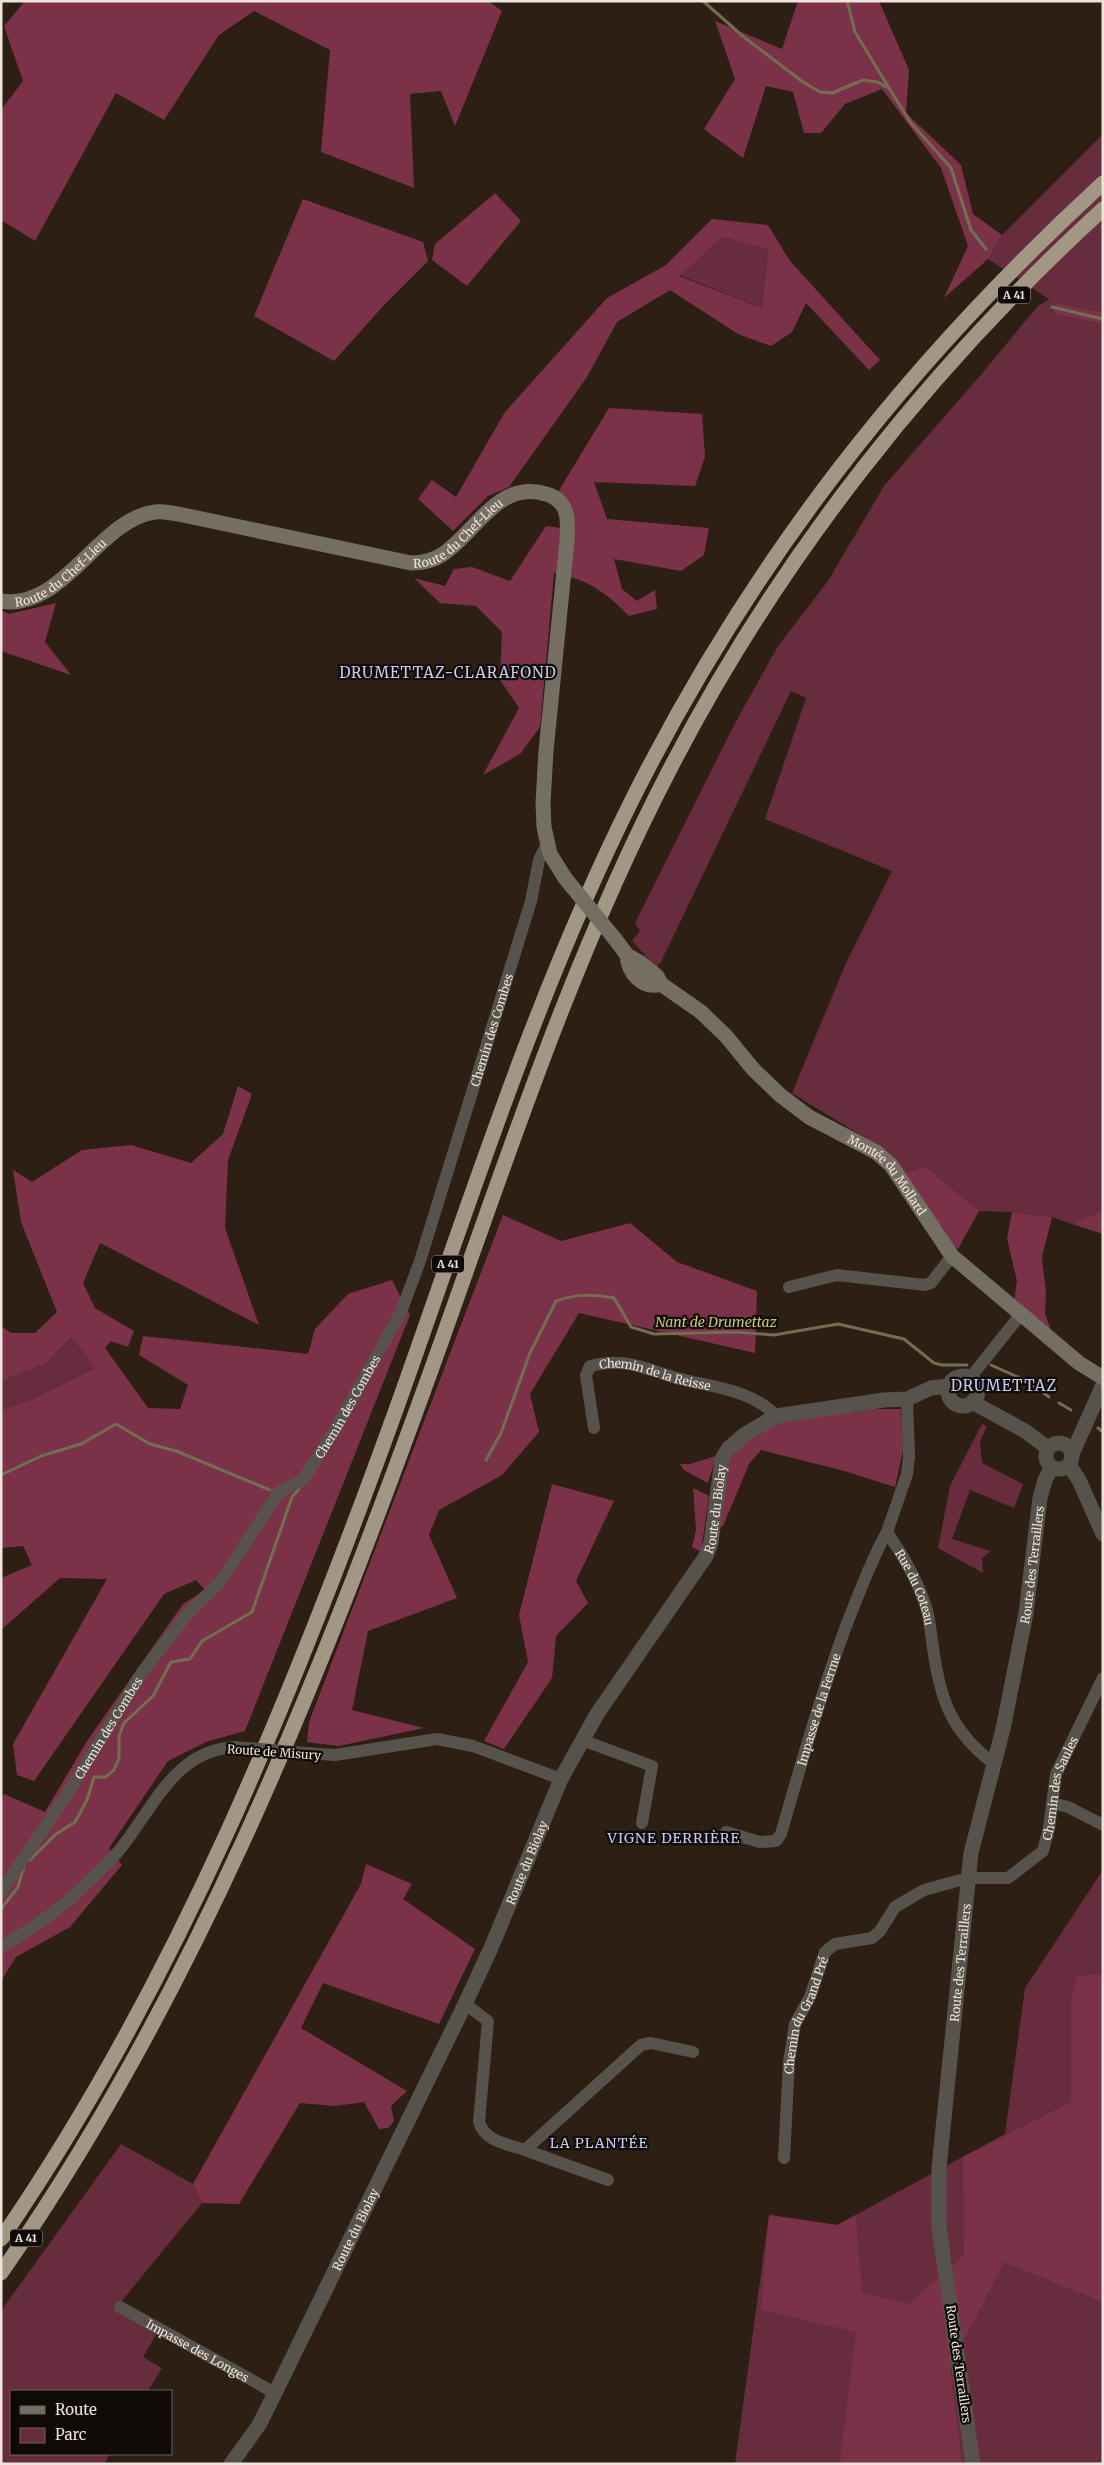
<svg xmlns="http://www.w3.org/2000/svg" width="1104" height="2465" font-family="Merriweather,serif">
  <rect width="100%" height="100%" fill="#2d1f14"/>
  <g fill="#672d3f">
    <path d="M1103,134V312L1056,303L1055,314L1103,324V1213L1072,1224L1052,1217L1012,1212L979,1211L925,1166L902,1174L885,1150L792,1093L846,963L892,871L765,819L806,698L791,691L661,962L656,967L632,941L640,931L635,923L733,727L778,646L828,581L884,486L979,377L1037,307L1049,299L988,259L1002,235Z"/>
    <path d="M723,237L768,250L762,308L679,275Z"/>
    <path d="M71,1337L97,1368L30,1400L1,1410V1381L47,1363Z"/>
    <path d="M982,1424L987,1426L980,1442L982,1463L1023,1484L1014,1508L970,1490L952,1539L991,1551L982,1558L983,1573L938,1548L950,1486Z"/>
    <path d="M1103,1870V2464H735L769,2215L837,2225L1005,2134L1025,1988Z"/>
    <path d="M121,2144L193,2184L202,2203L116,2308L157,2333L143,2357L162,2368L148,2391H11V2454H110L104,2464H1V2311Z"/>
  </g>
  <g fill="#7b3249" fill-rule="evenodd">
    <path d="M25,1H488L502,11L455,126L441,91L410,94L414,188L321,152L330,50L254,11L219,35L164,120L116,93L35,241L1,220V110L23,81L4,26Z"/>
    <path d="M798,1H879L909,70L906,113L961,165L973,214L1002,235L988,259L944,298L968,246L941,168L882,89L845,104L821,133H804L793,92L766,86L743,158L704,129L735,79L715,21L782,49Z"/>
    <path d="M495,193L521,221L467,286L432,260L435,244Z"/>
    <path d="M303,199L423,242L428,261L385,304L334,361L254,316Z"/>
    <path d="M712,219L768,225L790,261L880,360L869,370L806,303L792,332L771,346L738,334L670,290L617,322L587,377L509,487L488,496L453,531L418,499L432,480L456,497L505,412L607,298L666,265ZM723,237L768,250L762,308L679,276Z"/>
    <path d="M1056,303L1103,312V324L1054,314Z"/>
    <path d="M609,408L702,414L705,457L695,486L594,482L607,519L709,528L704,555L681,571L614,559L622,589L637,601L655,590L657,609L629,616C604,591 589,580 554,573L540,727L520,754L483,775L519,708L500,680L502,632L476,606L440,603L414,578L445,586L454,569L472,567L510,581L546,526L561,528L558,492Z"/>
    <path d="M56,603L45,642L71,675L1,651V610L9,614Z"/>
    <path d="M238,1086L252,1094L228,1160L225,1228L259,1325L100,1243L83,1283L95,1308L134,1331L128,1347L111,1341L105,1348L148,1408L180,1409L188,1385L139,1355L143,1336L308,1354L315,1329L348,1294L392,1280L410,1315L245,1731L206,1742L168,1761L109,1848L122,1865L70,1927L16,1957L1,1981V1801L4,1794L45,1812L87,1741L183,1604L205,1590L196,1580L164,1594L34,1781L17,1775L13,1744L107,1579L60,1578L1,1630V1578L32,1565L23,1546L1,1548V1410L30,1400L96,1368L71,1337L47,1363L1,1381V1326L11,1333H35L57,1312L21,1222L13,1170L32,1182L82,1150L131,1145L191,1163L223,1134Z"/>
    <path d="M925,1166L979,1211L958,1249L948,1242L902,1174Z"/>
    <path d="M1012,1212L1052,1217L1042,1257L1046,1294L1045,1314L1051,1330L1014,1302L1017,1281L1007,1238Z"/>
    <path d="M1099,1213H1103V1234L1072,1224Z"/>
    <path d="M503,1215L561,1241L630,1223L677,1262L757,1291L755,1353L579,1313L530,1394L539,1432L502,1475L439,1510L429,1535L457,1598L368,1631L352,1710L424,1728L339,1746L307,1742L309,1722Z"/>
    <path d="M874,1409H901L903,1450L895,1487L841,1470L761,1450L749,1464L723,1526H717L725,1468L733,1453L752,1437L781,1421Z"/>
    <path d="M716,1456L708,1483L684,1470L680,1464H690Z"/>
    <path d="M552,1484L614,1501L576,1581L588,1603L556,1636L552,1678L504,1749L484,1741L528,1662L519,1615Z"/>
    <path d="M693,1488L709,1496L701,1552L692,1547L696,1530Z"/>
    <path d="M366,1864L412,1884L403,1899L475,1949L439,2024L323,1983L301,2028L407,2091L391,2106L394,2121L388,2128L379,2129L364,2102L335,2106L300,2103L239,2204L202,2203L193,2184L361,1884Z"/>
    <path d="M1103,1974V2302L1004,2262L950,2368L962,2464H840L856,2332L761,2310L769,2215L837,2225L856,2215L862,2293L908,2304L964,2255L963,2157L1071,2102V2002L1077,1976Z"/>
  </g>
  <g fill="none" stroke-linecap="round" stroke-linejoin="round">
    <g stroke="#716f4f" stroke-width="3">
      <path d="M703,1L745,38L803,82L820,92L832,93L863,80L877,82L889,88L911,123L951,168L971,230L986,249"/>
      <path d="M847,1L855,32L889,88"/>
      <path d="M1052,307L1103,319"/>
      <path d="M991,1365L1029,1382L1049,1397"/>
      <path d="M1059,1403L1071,1410"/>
      <path d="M1098,1428L1103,1432"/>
      <path d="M486,1460L501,1433L530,1353L556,1301C576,1294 593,1294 614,1298L631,1327L654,1334L735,1332L774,1335L838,1324L904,1339L934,1363L942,1365H967"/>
      <path d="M1,1475L41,1456L81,1444L116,1424L150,1444L176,1451L270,1490"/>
      <path d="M30,1860L56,1834L75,1822L87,1800L94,1777H105L114,1770L119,1758V1736L124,1723L153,1696L171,1662L190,1659L202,1641L252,1612L292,1497L299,1489"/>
      <path d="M1,1909L18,1887L24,1866"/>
    </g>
    <g stroke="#57534c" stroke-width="12">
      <path d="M789,1287L837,1275L925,1285L931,1283L952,1256"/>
      <path d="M970,1378L1021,1314"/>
      <path id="s1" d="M907,1399L909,1456L907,1474L887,1532C903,1556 917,1579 926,1607C930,1620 931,1634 933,1648C940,1699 951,1731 993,1763"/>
      <path id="s2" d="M594,1428L586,1375L590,1366C624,1357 643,1368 673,1377C707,1387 751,1388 776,1416"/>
      <path d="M582,1740L652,1766L642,1823"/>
      <path d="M306,1753L335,1755L437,1739L473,1746L561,1779"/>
      <path d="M1052,1803L1068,1807L1103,1825"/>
      <path id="s3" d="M726,1832L760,1842L776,1841L781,1834C801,1764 821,1694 846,1626C859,1594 870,1562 887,1532"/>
      <path id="s4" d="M1,1892L64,1799L143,1671L189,1612L220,1582L279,1492L303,1480L336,1428L401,1312L420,1261L531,901L539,860L548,842"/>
      <path d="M1,1947C34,1927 66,1906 92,1878C102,1869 113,1859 121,1848C154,1807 175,1750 235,1747"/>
      <path d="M465,2004L488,2021L479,2122C485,2142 508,2144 525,2150L641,2045L651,2043L693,2052"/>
      <path d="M525,2150L608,2180"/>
      <path id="s5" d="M784,2158L789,2062L795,2024L810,1997L825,1952L835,1944L872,1938L880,1931L895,1907L924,1890L968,1878H1008L1043,1851L1049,1828L1056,1774L1103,1678"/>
      <path id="s6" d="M120,2307L275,2393"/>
    </g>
    <g stroke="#57534c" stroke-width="15">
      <circle cx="963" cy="1391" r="15"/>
      <path d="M972,1402L1025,1431L1048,1448"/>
      <circle cx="1059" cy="1456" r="13"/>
      <path d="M1072,1454L1103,1385"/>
      <path d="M1069,1465L1079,1480L1103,1534"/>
      <path id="s7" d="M231,2464L259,2425L275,2393L465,2004L491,1948L561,1779L597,1714L706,1556L711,1543L722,1459L728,1449L744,1435L776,1416L884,1400L907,1399L931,1388L949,1386"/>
      <path id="s8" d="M973,2464L939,2228V2168L971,1853L1003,1729L1026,1613L1040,1498L1045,1480L1052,1467"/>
    </g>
    <g stroke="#756f63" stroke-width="15">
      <path id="s9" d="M1,601C62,612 99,519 155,512C162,511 170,513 178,514L411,563C423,563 433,561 443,554C476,532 499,479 546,494C570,501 568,521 567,541L546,751L543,803L544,827L550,854L565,878"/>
      <path id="s10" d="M615,939L627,955L641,963L657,976L661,984L701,1012L726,1036L753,1069L780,1095L809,1117L876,1152L891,1165L952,1256L1079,1363L1103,1378"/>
      <path d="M627,955C628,972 642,990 661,984"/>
    </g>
    <g stroke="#a19784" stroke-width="15">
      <path d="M1,2239C176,1985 293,1695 397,1407C470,1203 535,994 632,800C752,560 906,364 1103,183"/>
      <path d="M1,2273C192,1999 316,1688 429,1376C503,1171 569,963 670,769C779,558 928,369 1103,209"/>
    </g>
    <path stroke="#57534c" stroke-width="12" d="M235,1747L306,1753"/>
    <path stroke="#756f63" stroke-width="15" d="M565,878L615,939"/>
  </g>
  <g text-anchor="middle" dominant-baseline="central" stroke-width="4.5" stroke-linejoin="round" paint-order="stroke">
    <g fill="#100a06" stroke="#aba39c" stroke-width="1">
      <rect x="998" y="286.5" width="32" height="17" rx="4"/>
      <rect x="432" y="1255.5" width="32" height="17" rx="4"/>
      <rect x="10" y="2229.5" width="32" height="17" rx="4"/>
    </g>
    <g font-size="11" font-weight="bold" fill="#eee4dc">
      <text x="1014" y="295">A 41</text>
      <text x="448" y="1264">A 41</text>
      <text x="26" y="2238">A 41</text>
    </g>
    <g font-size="12" fill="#eee4dc" stroke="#100a06">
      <text stroke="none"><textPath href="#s9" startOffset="502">Route du Chef-Lieu</textPath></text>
      <text stroke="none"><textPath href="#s9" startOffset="69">Route du Chef-Lieu</textPath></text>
      <text stroke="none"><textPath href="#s4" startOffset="1006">Chemin des Combes</textPath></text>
      <text stroke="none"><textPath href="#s10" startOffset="365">Montée du Mollard</textPath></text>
      <text stroke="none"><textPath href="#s2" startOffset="130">Chemin de la Reisse</textPath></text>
      <text stroke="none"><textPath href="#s4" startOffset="601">Chemin des Combes</textPath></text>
      <text stroke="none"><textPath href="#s7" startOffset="1076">Route du Biolay</textPath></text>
      <text stroke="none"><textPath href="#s8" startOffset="910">Route des Terraillers</textPath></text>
      <text stroke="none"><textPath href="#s1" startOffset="199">Rue du Coteau</textPath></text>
      <text stroke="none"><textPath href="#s3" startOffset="190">Impasse de la Ferme</textPath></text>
      <text stroke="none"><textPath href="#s4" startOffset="196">Chemin des Combes</textPath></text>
      <text transform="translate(274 1752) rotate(4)">Route de Misury</text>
      <text stroke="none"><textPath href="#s5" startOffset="531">Chemin des Saules</textPath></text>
      <text stroke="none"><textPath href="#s7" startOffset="671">Route du Biolay</textPath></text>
      <text stroke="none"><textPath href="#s8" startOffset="505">Route des Terraillers</textPath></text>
      <text stroke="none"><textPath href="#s5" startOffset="146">Chemin du Grand Pré</textPath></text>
      <text stroke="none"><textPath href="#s7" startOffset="266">Route du Biolay</textPath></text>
      <text stroke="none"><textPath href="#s6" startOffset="89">Impasse des Longes</textPath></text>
      <text transform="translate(959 2364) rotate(82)">Route des Terraillers</text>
    </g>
    <g font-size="14" font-style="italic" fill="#c8ce5f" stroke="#100a06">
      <text x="716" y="1322">Nant de Drumettaz</text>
    </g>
    <g font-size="14" letter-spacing="1" fill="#c6cbf6" stroke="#100a06">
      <text x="674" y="1838">VIGNE DERRIÈRE</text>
      <text x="599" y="2143">LA PLANTÉE</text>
    </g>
    <g font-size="15" letter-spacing="1" fill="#c6cbf6" stroke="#100a06">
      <text x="448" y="672">DRUMETTAZ-CLARAFOND</text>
      <text x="1004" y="1385">DRUMETTAZ</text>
    </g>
  </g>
  <rect width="1104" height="2465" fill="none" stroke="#eee4dc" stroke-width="5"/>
  <rect x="10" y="2390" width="162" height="65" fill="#100a06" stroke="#69615c"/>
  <rect x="20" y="2406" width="25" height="8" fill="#756f63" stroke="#69615c"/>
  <text x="55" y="2415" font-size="15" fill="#eee4dc">Route</text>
  <rect x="20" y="2428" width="25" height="15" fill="#672d3f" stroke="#69615c"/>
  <text x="55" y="2440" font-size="15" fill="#eee4dc">Parc</text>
</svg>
